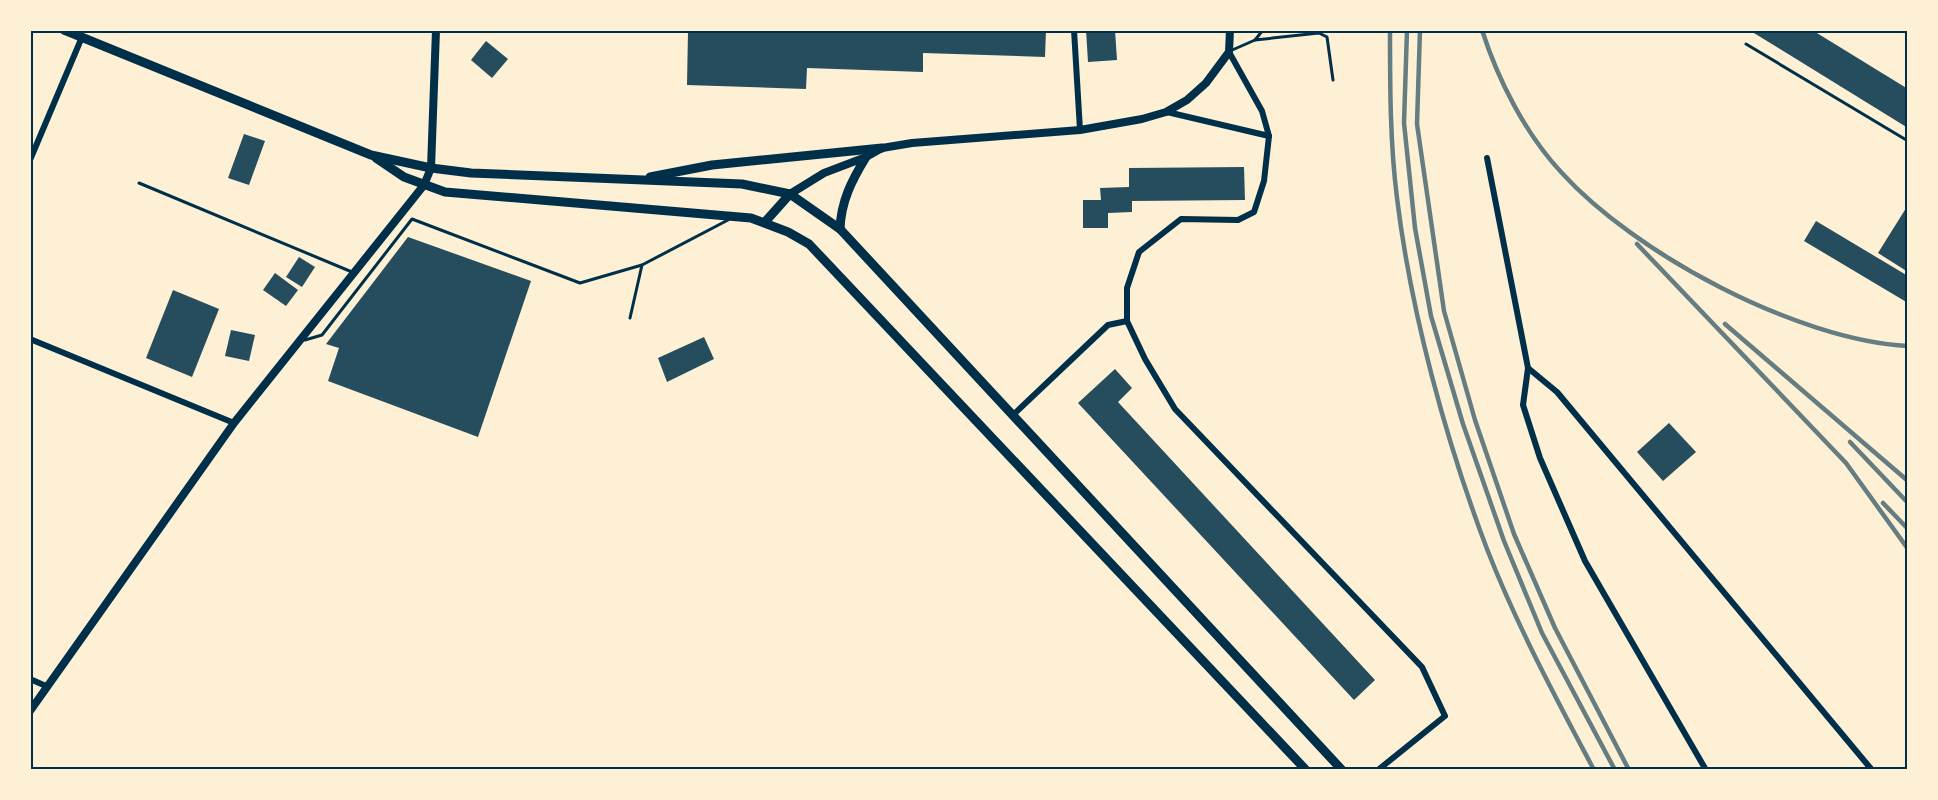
<svg xmlns="http://www.w3.org/2000/svg" width="1938" height="800" font-family="'Golos Text',sans-serif">
  <rect width="100%" height="100%" fill="#fdf0d5"/>
  <g fill="#264d5e">
    <path d="M773,30H1046L1045,57L923,53V72L807,68L806,89L687,85L688,31L773,33Z"/>
    <path d="M1086,30H1115L1117,60L1088,62Z"/>
    <path d="M1749,30H1812L1908,89V128Z"/>
    <path d="M486,41L508,59L492,78L471,60Z"/>
    <path d="M244,134L265,141L249,185L228,178Z"/>
    <path d="M1244,167L1245,200L1132,201V212L1108,213V228H1083V200H1101L1100,188L1129,187V168Z"/>
    <path d="M1908,205V272L1878,253Z"/>
    <path d="M1816,221L1908,276V303L1804,241Z"/>
    <path d="M408,237L531,281L478,437L328,381L339,348L326,344Z"/>
    <path d="M299,257L315,267L302,287L286,277Z"/>
    <path d="M275,273L298,290L286,306L263,290Z"/>
    <path d="M173,290L219,309L192,377L146,358Z"/>
    <path d="M231,330L255,335L249,361L225,356Z"/>
    <path d="M704,337L714,359L667,382L658,358Z"/>
    <path d="M1115,369L1132,388L1118,402L1375,680L1354,700L1078,403Z"/>
    <path d="M1669,423L1696,452L1663,481L1637,452Z"/>
  </g>
  <g fill="none" stroke-linecap="round" stroke-linejoin="round">
    <g stroke="#003049" stroke-width="3">
      <path d="M1255,40L1319,33L1327,37L1333,80"/>
      <path d="M1746,44L1908,141"/>
      <path d="M1230,51L1255,40L1263,30"/>
      <path d="M139,183L352,272"/>
      <path d="M630,318L642,265L728,220"/>
      <path d="M305,340L322,335L412,219L580,283L642,265"/>
    </g>
    <g stroke="#003049" stroke-width="6">
      <path d="M1074,30L1080,130"/>
      <path d="M1229,52L1262,111L1269,136L1264,181L1254,212L1238,220L1181,219L1139,252L1127,288V321L1145,359L1175,409L1422,667L1445,716L1378,770"/>
      <path d="M1167,112L1269,136"/>
      <path d="M1487,158L1528,368L1557,392L1872,770"/>
      <path d="M30,160L82,37"/>
      <path d="M30,339L234,423"/>
      <path d="M1528,368L1523,405L1540,458L1585,561L1706,770"/>
      <path d="M1012,416L1108,325L1127,321"/>
      <path d="M30,679L46,686"/>
    </g>
    <g stroke="#003049" stroke-width="8">
      <path d="M790,194L824,173L866,157L882,148L912,143L1080,130L1142,119L1166,112L1187,100L1206,83L1229,52L1230,30"/>
      <path d="M30,711L234,423L424,185L431,168L436,30"/>
    </g>
    <g stroke="#003049" stroke-width="9">
      <path d="M64,30L371,155L431,168L471,173L742,184L790,194L840,229L1342,770"/>
      <path d="M376,158L404,177L445,192L751,218L788,232L809,244L1306,770"/>
      <path d="M650,177L712,165L882,148"/>
      <path d="M765,222L790,194"/>
      <path d="M840,229C841,201 852,180 866,157"/>
    </g>
    <g stroke="#657d81" stroke-width="4.5">
      <path d="M1390,30C1390,86 1390,143 1397,198C1411,313 1446,441 1487,549C1517,626 1556,698 1594,770"/>
      <path d="M1407,30L1404,123L1415,228L1431,316L1463,424L1504,541L1542,633L1615,770"/>
      <path d="M1420,30L1417,124L1444,311L1475,420L1514,534L1555,628L1629,770"/>
      <path d="M1482,30C1498,80 1525,133 1561,172C1635,254 1797,340 1908,346"/>
      <path d="M1637,244L1846,463L1908,549"/>
      <path d="M1725,324L1908,481"/>
      <path d="M1850,442L1908,503"/>
      <path d="M1883,503L1908,529"/>
    </g>
  </g>
  <rect width="1938" height="800" fill="none" stroke="#fdf0d5" stroke-width="63"/>
  <rect x="32" y="32" width="1874" height="736" fill="none" stroke="#003049" stroke-width="2"/>
</svg>
